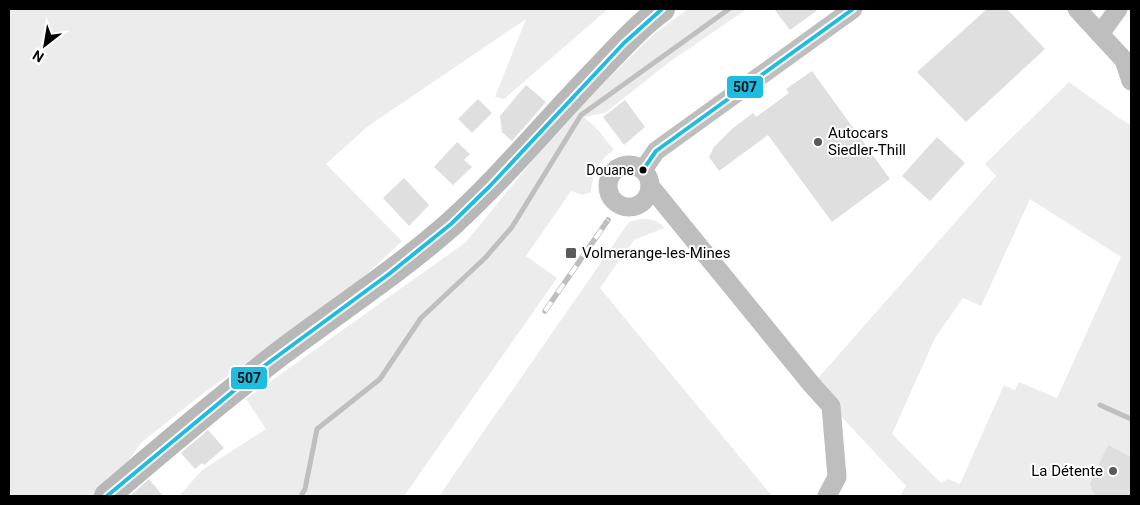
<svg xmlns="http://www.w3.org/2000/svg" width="1140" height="505" font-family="Roboto,sans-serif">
  <rect width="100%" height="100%" fill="#fff"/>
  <g fill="#ececec" fill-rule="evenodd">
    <path d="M9,9H608L504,99L495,97L526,19L367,127L326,164L402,241L356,284L201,395L142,442L127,462L107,478L98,496H9Z"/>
    <path d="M688,9H747L668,63L605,113L584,117L599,131L614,150C598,160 592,174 591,192L583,195L571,191L526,256L557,278L404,496H179L202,470L266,429L246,399L466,242L562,124L653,35Z"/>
    <path d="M1069,82L1119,118L1131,125V496H900L906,486L812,385L996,176L985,164ZM1030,199L1121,257L1057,398L1019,382L1015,390L1004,385L960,484L948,479L941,483L892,434L935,338L963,298L981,306Z"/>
    <path d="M641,219C651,219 658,219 664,228L634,240L600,288L772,496H439L629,222Z"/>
  </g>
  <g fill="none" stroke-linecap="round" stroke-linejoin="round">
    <g stroke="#bfbfbf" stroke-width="5">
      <path d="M1100,405L1131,419"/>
      <path d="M301,496L305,489L317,429L380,379L421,318L485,258L512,227L581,115L729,9"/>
    </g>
  </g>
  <g fill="#dfdfdf">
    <path d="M774,9H819L790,30Z"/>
    <path d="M987,9H1007L1045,49L966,122L917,72Z"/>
    <path d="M812,71L890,179L832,222L768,135L719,171L709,157L714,147L733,128L753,113L756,117L789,93L786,89Z"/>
    <path d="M526,85L546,102L512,141L502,132L500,116Z"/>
    <path d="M478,99L492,113L472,133L458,119Z"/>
    <path d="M625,100L645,127L624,145L603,117Z"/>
    <path d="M937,137L965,163L930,201L902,176Z"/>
    <path d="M457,142L470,154L464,160L472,167L453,185L434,167Z"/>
    <path d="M404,178L429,205L409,226L383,198Z"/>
    <path d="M208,430L224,448L204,465L202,463L195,469L181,453Z"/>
    <path d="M1108,445L1131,457V496H1095L1090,484Z"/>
    <path d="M149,479L163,496H130L138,489Z"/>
  </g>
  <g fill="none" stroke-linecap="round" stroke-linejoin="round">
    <g stroke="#bebebe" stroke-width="19">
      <path d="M1077,9L1100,34L1118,9"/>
      <path d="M1100,34L1124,60L1131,81"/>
      <circle cx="629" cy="186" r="21"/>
      <path d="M643,170L656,151L853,9"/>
      <path d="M650,186L812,385L831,406L837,477L827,496"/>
    </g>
    <path stroke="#b8b8b8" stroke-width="26" d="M107,496C164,447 222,398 282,352C338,310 398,271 451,224C505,175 551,118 602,66C621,46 640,25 662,9"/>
    <g stroke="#bebebe" stroke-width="5.5">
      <path id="rail" d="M545,311L608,220"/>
    </g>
    <use href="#rail" stroke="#fff" stroke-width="4" stroke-dasharray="11" stroke-linecap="butt"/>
    <g stroke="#fff" stroke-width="8">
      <g id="bus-1">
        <path d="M643,170L656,151L853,9"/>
        <path d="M107,496L260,369L389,274L451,224L490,186L624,43L662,9"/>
      </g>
    </g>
    <use href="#bus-1" stroke="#1fbce1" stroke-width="4"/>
  </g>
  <g fill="#595959" stroke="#fff" stroke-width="2">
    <circle cx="818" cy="142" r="5"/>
    <rect x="565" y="247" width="12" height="12" rx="2.5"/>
    <circle cx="1113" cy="471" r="5"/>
  </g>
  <circle fill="#000" stroke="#fff" stroke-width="2" cx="643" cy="170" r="4.5"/>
  <g text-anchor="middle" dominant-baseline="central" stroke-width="4" stroke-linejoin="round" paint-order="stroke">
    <g font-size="14" fill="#000" stroke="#fff" text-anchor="end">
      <text x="634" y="170">Douane</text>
    </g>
    <g font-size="15" fill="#000" stroke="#fff" text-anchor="start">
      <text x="828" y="133">Autocars<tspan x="828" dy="17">Siedler-Thill</tspan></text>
      <text x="582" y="253">Volmerange-les-Mines</text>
      <text x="1103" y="471" text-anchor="end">La Détente</text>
    </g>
  </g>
  <g stroke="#fff" stroke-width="2">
    <rect x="726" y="75" width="38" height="24" rx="5" fill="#1fbce1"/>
    <rect x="230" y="366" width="38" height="24" rx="5" fill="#1fbce1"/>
  </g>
  <g font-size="14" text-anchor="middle" font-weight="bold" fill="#111">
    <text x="745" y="92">507</text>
    <text x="249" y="383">507</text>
  </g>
  <rect width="1140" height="505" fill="none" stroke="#000000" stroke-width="20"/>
  <g transform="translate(45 45) rotate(211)" stroke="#ffffff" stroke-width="4" paint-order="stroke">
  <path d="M0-4L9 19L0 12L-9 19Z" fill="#000000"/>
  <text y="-8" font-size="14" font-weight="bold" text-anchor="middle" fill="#000000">N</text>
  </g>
</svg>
